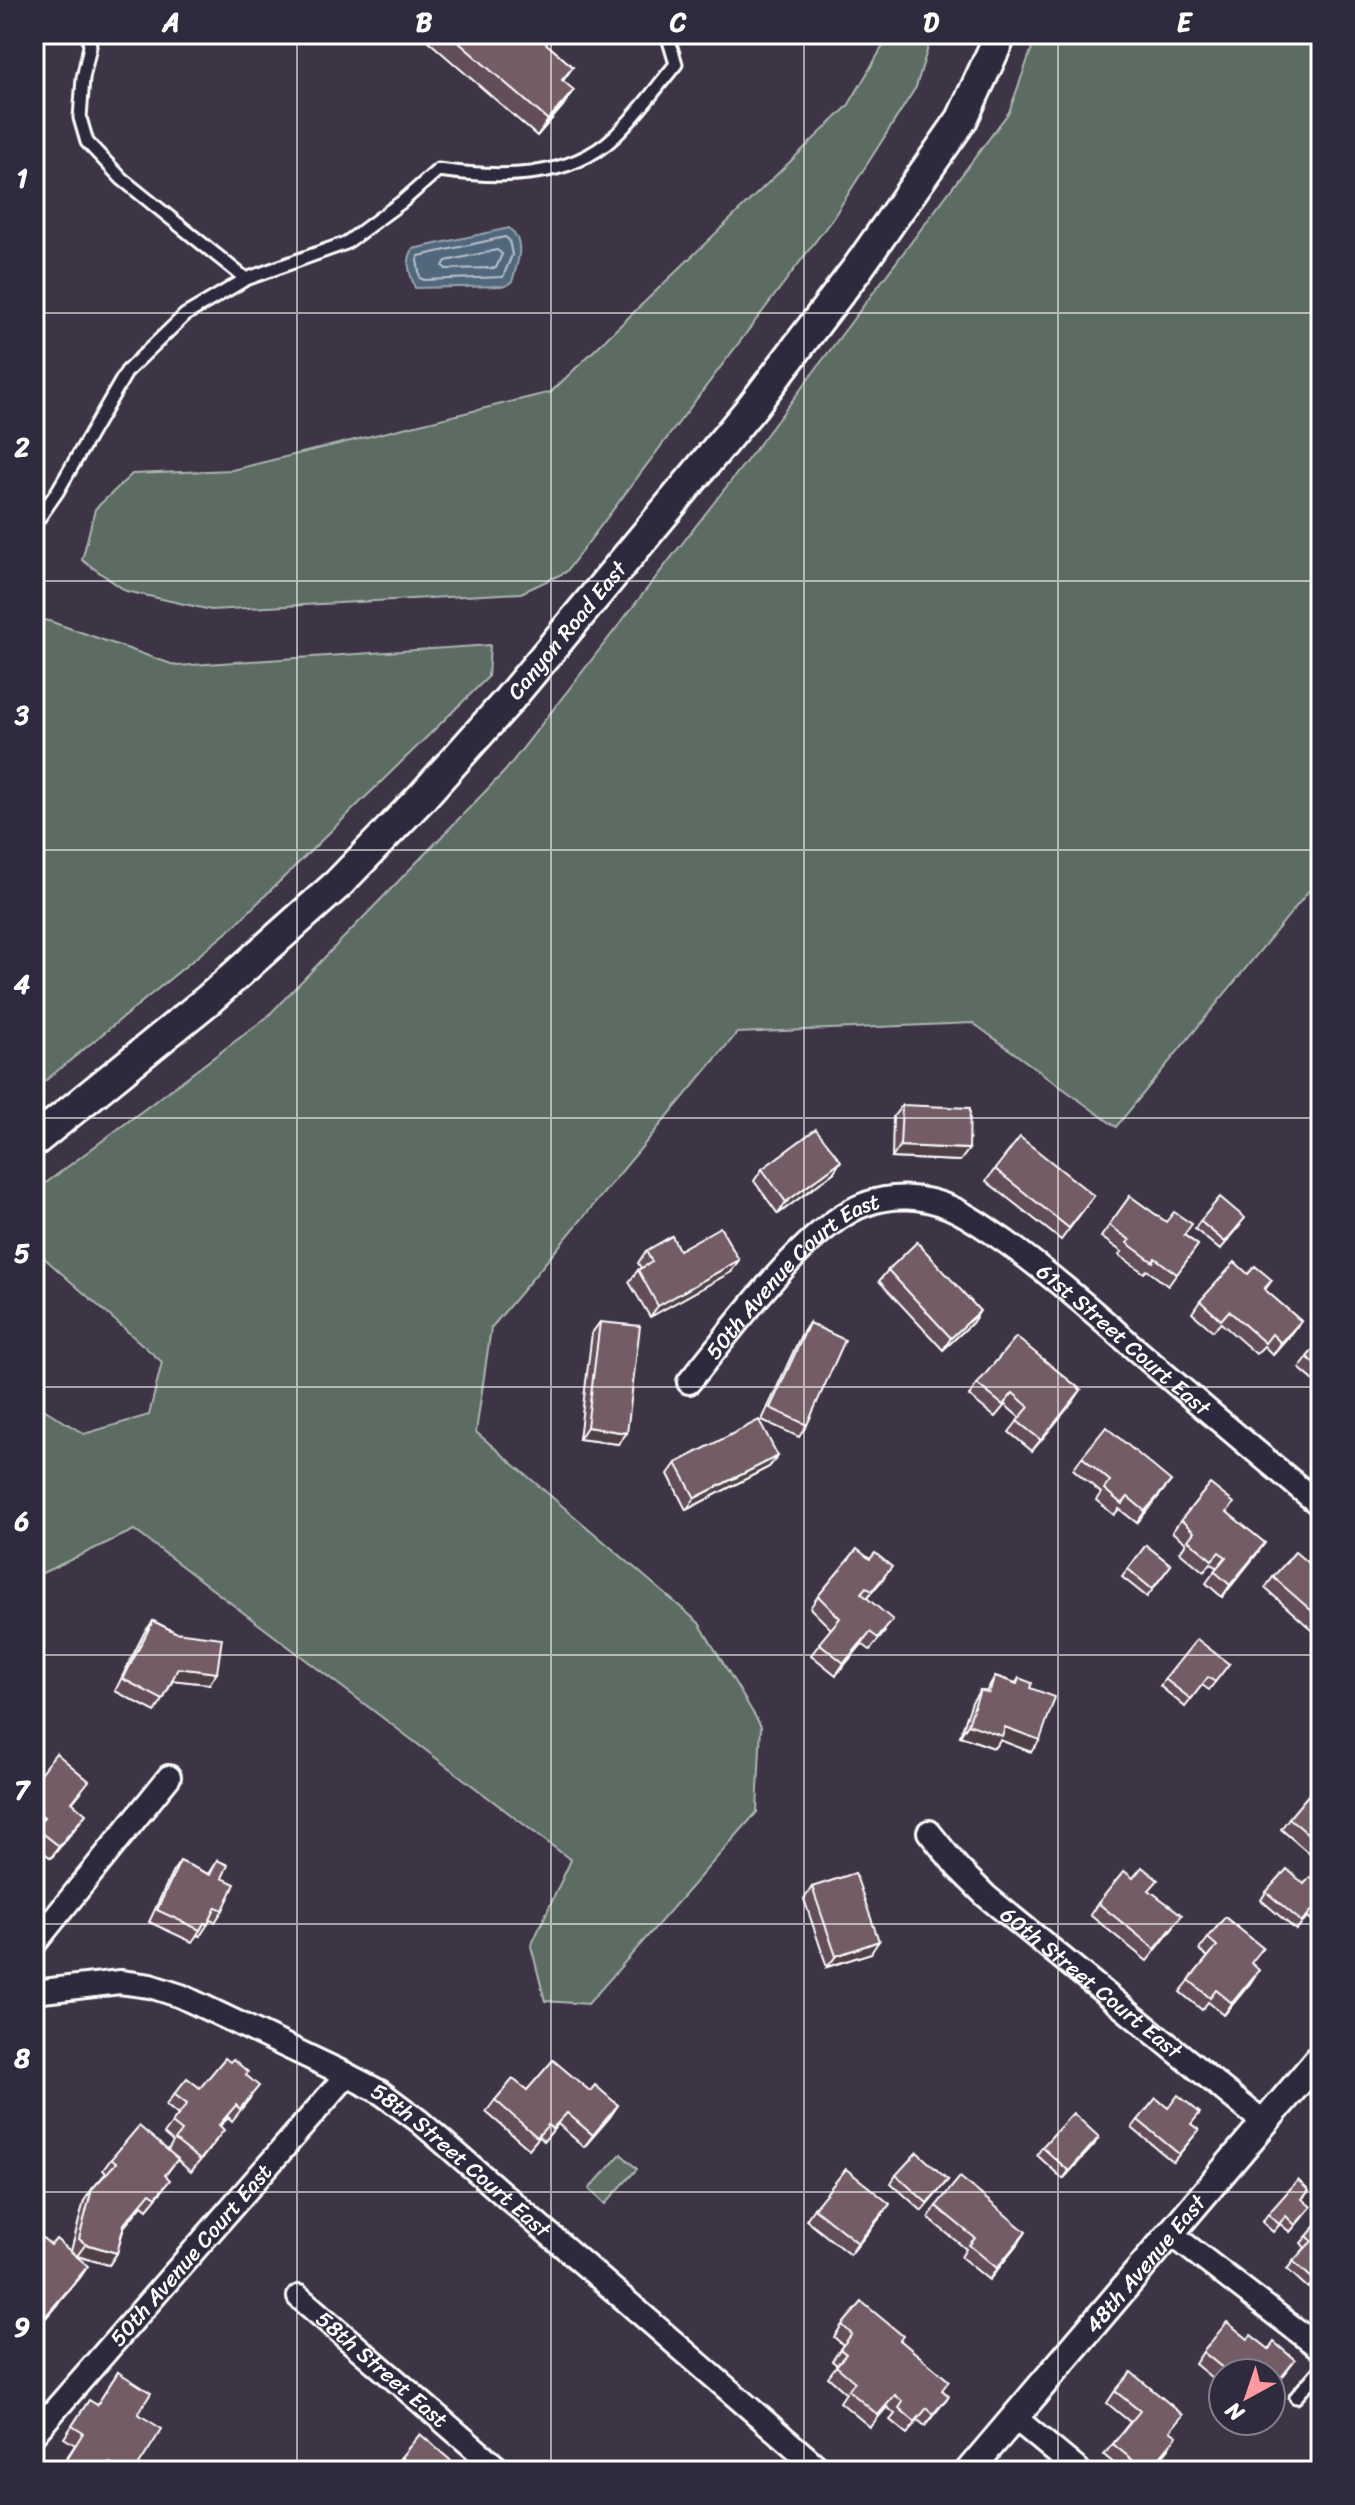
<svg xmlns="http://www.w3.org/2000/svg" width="1355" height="2505" font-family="Sriracha,sans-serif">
  <rect width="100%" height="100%" fill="#3d3445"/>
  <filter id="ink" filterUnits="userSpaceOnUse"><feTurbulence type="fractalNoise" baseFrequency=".0125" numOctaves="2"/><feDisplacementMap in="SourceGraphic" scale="16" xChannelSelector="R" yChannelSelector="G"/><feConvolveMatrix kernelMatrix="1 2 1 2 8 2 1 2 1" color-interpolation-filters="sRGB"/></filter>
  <g filter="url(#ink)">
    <g fill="#5b6c63" stroke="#adb6b1" stroke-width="2">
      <path d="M890,34H932L916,87L833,218L566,572L521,593L211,610L126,591L82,560L95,509L132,474L232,470L551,392L848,106Z"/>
      <path d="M1037,34H1321V876L1116,1127L973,1023L737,1033L491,1328L476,1432L699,1623L761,1726L757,1812L588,2004L545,2001L531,1946L571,1860L134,1530L34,1577V1403L84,1434L149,1415L162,1362L34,1249V1192L266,1018L505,771L755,450L1009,112Z"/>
      <path d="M34,618L49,621L177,666L490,645L488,677L231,929L34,1090Z"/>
      <path d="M621,2154L637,2169L605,2204L589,2189Z"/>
    </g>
    <path fill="#51677c" stroke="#97a4b0" stroke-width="2" d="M509,228C527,242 517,264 512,282L505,286L415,288C410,275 405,262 413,249Z"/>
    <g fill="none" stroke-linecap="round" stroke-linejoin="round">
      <g stroke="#b9c2cb" stroke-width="2">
        <path d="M505,237L509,240L512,255L503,277L424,280L420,278L417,260L419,256Z"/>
        <path d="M497,250L502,254L496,268L446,269L443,266L446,261Z"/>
      </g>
      <g stroke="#fff" stroke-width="17">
        <g id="service">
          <path d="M88,34L90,46L83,78L80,118L87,142L122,179L246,279"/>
          <path d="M34,525L57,492L127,371L185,315L246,279L346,243L403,201L438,170C497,178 568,181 615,136C637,115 656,88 676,64L667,34"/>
          <path d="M1296,2397L1321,2368"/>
        </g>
      </g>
      <g stroke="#fff" stroke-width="28">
        <g id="minor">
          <path id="s1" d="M689,1382C730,1333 807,1224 866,1204C893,1194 923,1196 949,1207C969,1215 988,1230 1006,1242C1050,1274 1091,1309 1132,1346C1194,1400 1258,1453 1321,1506"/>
          <path id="s2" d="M929,1832L958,1868L986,1896L1263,2122"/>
          <path d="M34,1944L169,1777"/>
          <path id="s3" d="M34,1992L120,1982L150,1986L181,1996L347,2075L380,2092L419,2121L822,2471"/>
          <path d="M1170,2233L1321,2349"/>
          <path id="s4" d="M299,2297L501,2471"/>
          <path d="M1014,2417L1079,2471"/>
          <path id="s5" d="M34,2434L347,2075"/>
        </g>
      </g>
      <g stroke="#fff" stroke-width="32">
        <g id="tertiary">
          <path id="s6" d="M969,2471L1321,2056"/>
        </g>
      </g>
      <g stroke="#fff" stroke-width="36">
        <g id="secondary">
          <path id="s7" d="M34,1141L208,1000L338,884L422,797L506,703L752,407L857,269L962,119L1001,34"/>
        </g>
      </g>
      <use href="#service" stroke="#2f2a3d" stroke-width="11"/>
      <use href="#minor" stroke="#2f2a3d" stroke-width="22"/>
      <use href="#tertiary" stroke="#2f2a3d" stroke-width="26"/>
      <use href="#secondary" stroke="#2f2a3d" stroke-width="30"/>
    </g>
    <g fill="#634e58" stroke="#fff" stroke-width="2">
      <path d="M431,34H535L573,67L563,81V106L537,136L427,40Z"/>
      <path d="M902,1105L969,1149L960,1161L892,1158L893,1117Z"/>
      <path d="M762,1169L833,1173L778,1214L754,1181Z"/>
      <path d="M995,1169L1094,1196L1061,1240L986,1181Z"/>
      <path d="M1130,1196L1198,1245L1168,1286L1147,1270L1144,1273L1119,1255L1122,1252L1101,1237Z"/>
      <path d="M1200,1221L1240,1226L1220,1250L1195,1229Z"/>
      <path d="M679,1250L731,1272L650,1317L629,1282L638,1270L641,1268L638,1263L646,1251Z"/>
      <path d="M888,1270L972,1323L943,1350L879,1281Z"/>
      <path d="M1248,1274L1272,1280L1265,1290L1301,1321L1292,1333L1273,1355L1264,1346L1256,1354L1221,1323L1213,1331L1192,1313L1200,1301Z"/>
      <path d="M600,1322L618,1444L579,1439L592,1333Z"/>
      <path d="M809,1323L807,1425L799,1437L762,1420L801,1335Z"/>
      <path d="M1321,1340V1387L1299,1368Z"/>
      <path d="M977,1384L1081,1390L1032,1451L1009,1432L1020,1418L1005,1405L995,1417L969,1396Z"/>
      <path d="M778,1456L769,1467L686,1510L668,1474L676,1463Z"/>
      <path d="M1082,1457L1162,1492L1137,1523L1119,1509L1114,1515L1096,1500L1101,1493L1073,1469Z"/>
      <path d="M1228,1513L1256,1555L1222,1597L1206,1583L1217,1568L1211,1563L1204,1572L1180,1552L1186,1543L1172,1532L1181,1520Z"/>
      <path d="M1146,1545L1171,1565L1147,1597L1122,1577Z"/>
      <path d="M1321,1574V1638L1265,1588L1273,1577Z"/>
      <path d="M884,1578L867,1598L885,1632L870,1650L862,1644L836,1675L811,1655L831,1629L810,1608L818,1596Z"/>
      <path d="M153,1621L175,1632L209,1684L173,1680L163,1700L155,1712L115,1691L144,1633Z"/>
      <path d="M1229,1664L1209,1690L1202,1685L1185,1707L1160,1686L1165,1679Z"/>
      <path d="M995,1676L1016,1683L1019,1678L1030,1688L1031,1752L1000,1740L994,1748L960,1736L972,1702L980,1690L986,1692Z"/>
      <path d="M34,1781L81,1792L72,1803L77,1826L51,1858L34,1845V1830L35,1829L34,1828Z"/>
      <path d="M1321,1794V1875L1315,1870L1320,1863L1281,1829L1289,1818Z"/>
      <path d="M217,1860L222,1878L223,1910L215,1922L210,1920L200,1936L197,1935L192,1942L149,1922L172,1873L180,1861L208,1874Z"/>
      <path d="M1304,1884L1321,1887V1928L1308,1917L1296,1930L1261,1900L1266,1892Z"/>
      <path d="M812,1887L871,1953L827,1967L804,1899Z"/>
      <path d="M1150,1891L1174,1927L1147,1961L1090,1915L1098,1903Z"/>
      <path d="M1208,1938L1252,1964L1251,1982L1224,2015L1208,2002L1202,2010L1180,1992L1208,1957L1199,1950Z"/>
      <path d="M246,2075L251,2097L232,2121L228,2117L220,2126L216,2141L191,2172L177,2160L165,2176L162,2191L147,2209L142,2205L124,2227L117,2253L109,2265L77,2256L71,2251L84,2201L92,2189L106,2173L103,2170L111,2159L168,2150L173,2142L164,2134L178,2115L166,2105L174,2094L200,2088Z"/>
      <path d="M527,2090L590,2091L618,2105L610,2117L584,2147L558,2124L544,2141L539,2137L529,2149L486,2112L495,2100Z"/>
      <path d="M1168,2108L1199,2130L1173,2162L1132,2128L1138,2120Z"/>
      <path d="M1094,2145L1063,2179L1037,2155L1042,2147Z"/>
      <path d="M896,2175L948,2180L922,2211L891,2183Z"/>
      <path d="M1302,2200L1311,2207L1290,2232L1280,2224L1273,2232L1262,2222L1268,2214Z"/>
      <path d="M936,2206L1018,2244L989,2280L961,2257L966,2249L928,2218Z"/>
      <path d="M814,2208L882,2215L850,2255L806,2220Z"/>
      <path d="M1321,2226V2290L1313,2283L1308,2288L1287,2269L1305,2248L1301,2243L1307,2236Z"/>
      <path d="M842,2325L900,2340L943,2391L949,2396L925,2426L918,2420L907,2434L890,2420L895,2414L887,2407L870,2427L840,2402L846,2393L828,2377L837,2365L832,2361L843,2345L834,2337Z"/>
      <path d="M1203,2352L1287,2371L1271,2391V2373H1223V2387L1195,2364Z"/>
      <path d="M118,2372L138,2414L135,2471H58L75,2445L64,2438L89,2400L97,2405Z"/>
      <path d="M1115,2391L1171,2432L1169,2448L1150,2471H1123L1104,2455L1130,2422L1107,2403Z"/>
      <path d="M401,2457L463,2471H396L392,2468Z"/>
    </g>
    <g fill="#504047" stroke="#fff" stroke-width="2">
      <path d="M574,90L563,106L537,136L548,120Z"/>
      <path d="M900,1146L969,1149L960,1161L892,1158Z"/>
      <path d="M841,1161L833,1173L778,1214L786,1202Z"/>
      <path d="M739,1260L731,1272L650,1317L658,1306Z"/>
      <path d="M980,1311L972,1323L943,1350L951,1338Z"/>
      <path d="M1301,1321L1292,1333L1273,1355L1281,1343Z"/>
      <path d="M1081,1390L1073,1402L1032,1451L1041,1440Z"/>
      <path d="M587,1427L627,1433L618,1444L579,1439Z"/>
      <path d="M778,1456L769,1467L686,1510L695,1498Z"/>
      <path d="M1171,1481L1162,1492L1137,1523L1145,1511Z"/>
      <path d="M1265,1543L1256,1555L1222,1597L1230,1585Z"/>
      <path d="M870,1632L862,1644L836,1675L844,1663Z"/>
      <path d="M178,1668L217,1673L209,1684L170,1680Z"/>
      <path d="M968,1724L1005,1727L1040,1740L1031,1752L1000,1740L994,1748L960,1736Z"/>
      <path d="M86,1814L77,1826L51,1858L59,1846Z"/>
      <path d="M204,1923L208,1924L200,1936L197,1935Z"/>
      <path d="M879,1941L871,1953L827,1967L836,1956Z"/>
      <path d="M1259,1970L1251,1982L1224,2015L1232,2003Z"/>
      <path d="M618,2105L610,2117L584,2147L593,2135Z"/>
      <path d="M1099,2137L1094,2145L1063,2179L1069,2171Z"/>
      <path d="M890,2204L882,2215L850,2255L858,2243Z"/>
      <path d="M1026,2232L1018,2244L989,2280L997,2268Z"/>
      <path d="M86,2244L117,2253L109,2265L77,2256Z"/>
      <path d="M88,2266L80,2278L34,2332V2330Z"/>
    </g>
    <g fill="#735b66" stroke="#fff" stroke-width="2">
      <path d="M449,34H535L573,67L562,80L574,90L548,120Z"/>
      <path d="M902,1105L970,1108L969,1149L900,1146Z"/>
      <path d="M816,1129L841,1161L786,1202L762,1169Z"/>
      <path d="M1020,1137L1094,1196L1069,1228L995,1169Z"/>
      <path d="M1130,1196L1166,1222L1174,1212L1192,1224L1184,1235L1198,1245L1177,1274L1155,1258L1153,1262L1127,1243L1130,1240L1109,1225Z"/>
      <path d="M1220,1197L1245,1218L1225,1242L1200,1221Z"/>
      <path d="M720,1227L739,1260L658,1306L638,1270L652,1262L646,1251L672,1236L679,1250Z"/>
      <path d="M917,1242L980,1311L951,1338L888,1270Z"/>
      <path d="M1235,1262L1248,1274L1255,1266L1272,1280L1264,1289L1301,1321L1281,1343L1272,1334L1265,1343L1229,1311L1221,1320L1200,1301Z"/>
      <path d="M600,1322L640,1326L627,1433L587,1427Z"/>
      <path d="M809,1323L845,1340L807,1425L770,1408Z"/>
      <path d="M1016,1337L1081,1390L1041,1440L1017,1421L1029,1407L1013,1393L1003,1405L977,1384Z"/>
      <path d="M1321,1340V1369L1307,1357Z"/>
      <path d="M759,1420L778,1456L695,1498L676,1463Z"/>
      <path d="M1106,1427L1171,1481L1145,1511L1128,1497L1122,1504L1104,1489L1110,1481L1082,1457Z"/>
      <path d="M1210,1484L1234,1503L1227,1512L1265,1543L1230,1585L1214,1571L1226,1557L1219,1552L1212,1560L1188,1540L1194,1532L1181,1520Z"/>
      <path d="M1146,1545L1171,1565L1152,1589L1128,1569Z"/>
      <path d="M857,1549L870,1559L875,1553L892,1567L872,1591L866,1587L861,1593L893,1620L878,1638L870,1632L844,1663L819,1643L840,1618L818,1596Z"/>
      <path d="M1295,1552L1321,1574V1619L1273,1577Z"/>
      <path d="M153,1621L175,1632L222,1638L217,1673L178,1668L163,1700L123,1679Z"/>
      <path d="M1197,1639L1229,1664L1215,1682L1208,1677L1191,1699L1165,1679Z"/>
      <path d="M995,1676L1017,1684L1019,1678L1032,1683L1030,1688L1055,1697L1040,1740L1005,1727L1002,1736L968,1724L980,1690L989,1693Z"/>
      <path d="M56,1753L89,1781L72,1802L86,1814L59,1846L36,1828L44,1817L34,1809V1781Z"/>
      <path d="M1314,1788L1321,1794V1845L1289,1818Z"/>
      <path d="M217,1860L228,1865L222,1878L235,1884L223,1910L216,1907L208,1924L204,1923L200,1930L157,1910L180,1861L210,1875Z"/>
      <path d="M1142,1867L1158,1880L1149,1890L1182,1915L1155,1949L1098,1903L1124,1871L1133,1878Z"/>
      <path d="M1287,1869L1304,1884L1310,1877L1321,1887V1915L1313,1909L1302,1922L1266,1892Z"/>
      <path d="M855,1873L879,1941L836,1956L812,1887Z"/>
      <path d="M1225,1917L1263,1948L1251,1963L1259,1970L1232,2003L1216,1990L1210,1998L1189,1980L1217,1946L1208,1938Z"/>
      <path d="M225,2058L230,2062L233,2059L248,2072L246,2075L259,2086L240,2109L236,2105L219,2125L224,2130L200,2160L175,2140L182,2131L172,2123L187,2104L174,2094L187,2078L200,2088Z"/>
      <path d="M553,2060L590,2091L595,2085L618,2105L593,2135L567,2113L552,2129L548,2125L537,2137L495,2100L513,2079L527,2090Z"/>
      <path d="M1178,2095L1200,2113L1191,2124L1199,2130L1179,2154L1138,2120L1156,2098L1168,2108Z"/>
      <path d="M1073,2113L1099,2137L1069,2171L1042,2147Z"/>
      <path d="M139,2126L178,2159L165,2175L170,2180L156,2197L150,2193L124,2224L117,2253L86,2244L79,2239L92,2189L116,2163L111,2159Z"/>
      <path d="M917,2152L948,2180L927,2203L896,2175Z"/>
      <path d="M846,2169L890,2204L858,2243L814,2208Z"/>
      <path d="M960,2177L1026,2232L997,2268L969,2245L975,2238L936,2206Z"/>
      <path d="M1298,2180L1309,2191L1302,2199L1311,2207L1295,2225L1286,2216L1279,2224L1268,2214Z"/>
      <path d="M1318,2223L1321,2226V2277L1319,2275L1314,2280L1293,2261L1312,2241L1307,2236Z"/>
      <path d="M38,2234L51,2245L56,2239L88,2266L34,2330V2239Z"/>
      <path d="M862,2302L903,2336L900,2340L949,2381L942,2390L949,2396L933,2414L927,2408L915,2422L899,2408L903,2402L895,2395L878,2415L848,2390L855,2382L836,2366L846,2354L840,2349L852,2334L842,2325Z"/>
      <path d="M1227,2322L1248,2339L1251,2335L1269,2349L1274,2342L1295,2360L1271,2390V2373H1229L1203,2352Z"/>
      <path d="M118,2372L151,2393L138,2414L162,2429L135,2471H123L110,2463L105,2471H73L63,2465L83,2433L72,2426L89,2400L97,2405Z"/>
      <path d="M1131,2372L1183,2415L1170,2431L1177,2436L1148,2471H1146L1113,2444L1140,2411L1115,2391Z"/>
      <path d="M420,2434L463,2471H417L401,2457Z"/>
    </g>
  </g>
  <path fill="none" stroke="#fff" stroke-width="2" stroke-opacity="0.55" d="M297,34V2471M551,34V2471M804,34V2471M1058,34V2471M34,313H1321M34,581H1321M34,850H1321M34,1118H1321M34,1387H1321M34,1655H1321M34,1924H1321M34,2192H1321"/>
  <g text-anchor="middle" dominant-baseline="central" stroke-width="6" stroke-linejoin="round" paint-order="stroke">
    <g font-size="22" fill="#fff" stroke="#2f2a3d">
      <text stroke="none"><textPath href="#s7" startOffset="740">Canyon Road East</textPath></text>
      <text stroke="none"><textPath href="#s1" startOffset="150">50th Avenue Court East</textPath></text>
      <text stroke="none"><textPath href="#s1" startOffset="558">61st Street Court East</textPath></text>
      <text stroke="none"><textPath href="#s2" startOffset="222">60th Street Court East</textPath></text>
      <text stroke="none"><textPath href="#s3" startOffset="476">58th Street Court East</textPath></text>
      <text stroke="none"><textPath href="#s5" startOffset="238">50th Avenue Court East</textPath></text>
      <text stroke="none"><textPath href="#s6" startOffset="272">48th Avenue East</textPath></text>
      <text stroke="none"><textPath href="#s4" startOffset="110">58th Street East</textPath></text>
    </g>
  </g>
  <rect width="1355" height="2505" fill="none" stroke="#2f2a3d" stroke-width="88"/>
  <g transform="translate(1247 2397) rotate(220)"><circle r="38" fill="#2f2a3d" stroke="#827f8b" stroke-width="2"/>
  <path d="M0-6L14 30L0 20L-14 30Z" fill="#ff9aa2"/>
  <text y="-12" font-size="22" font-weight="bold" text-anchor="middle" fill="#ffffff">N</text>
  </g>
  <rect x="44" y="44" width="1267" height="2417" fill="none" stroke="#fff" stroke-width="3"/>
  <g font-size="26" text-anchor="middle" font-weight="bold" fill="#fff">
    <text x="171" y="31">A</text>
    <text x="424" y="31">B</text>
    <text x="678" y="31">C</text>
    <text x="931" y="31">D</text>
    <text x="1184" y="31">E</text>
    <text x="22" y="187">1</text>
    <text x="22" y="456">2</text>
    <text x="22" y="724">3</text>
    <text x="22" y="993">4</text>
    <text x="22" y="1262">5</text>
    <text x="22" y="1530">6</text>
    <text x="22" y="1799">7</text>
    <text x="22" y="2067">8</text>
    <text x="22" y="2336">9</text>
  </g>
</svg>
